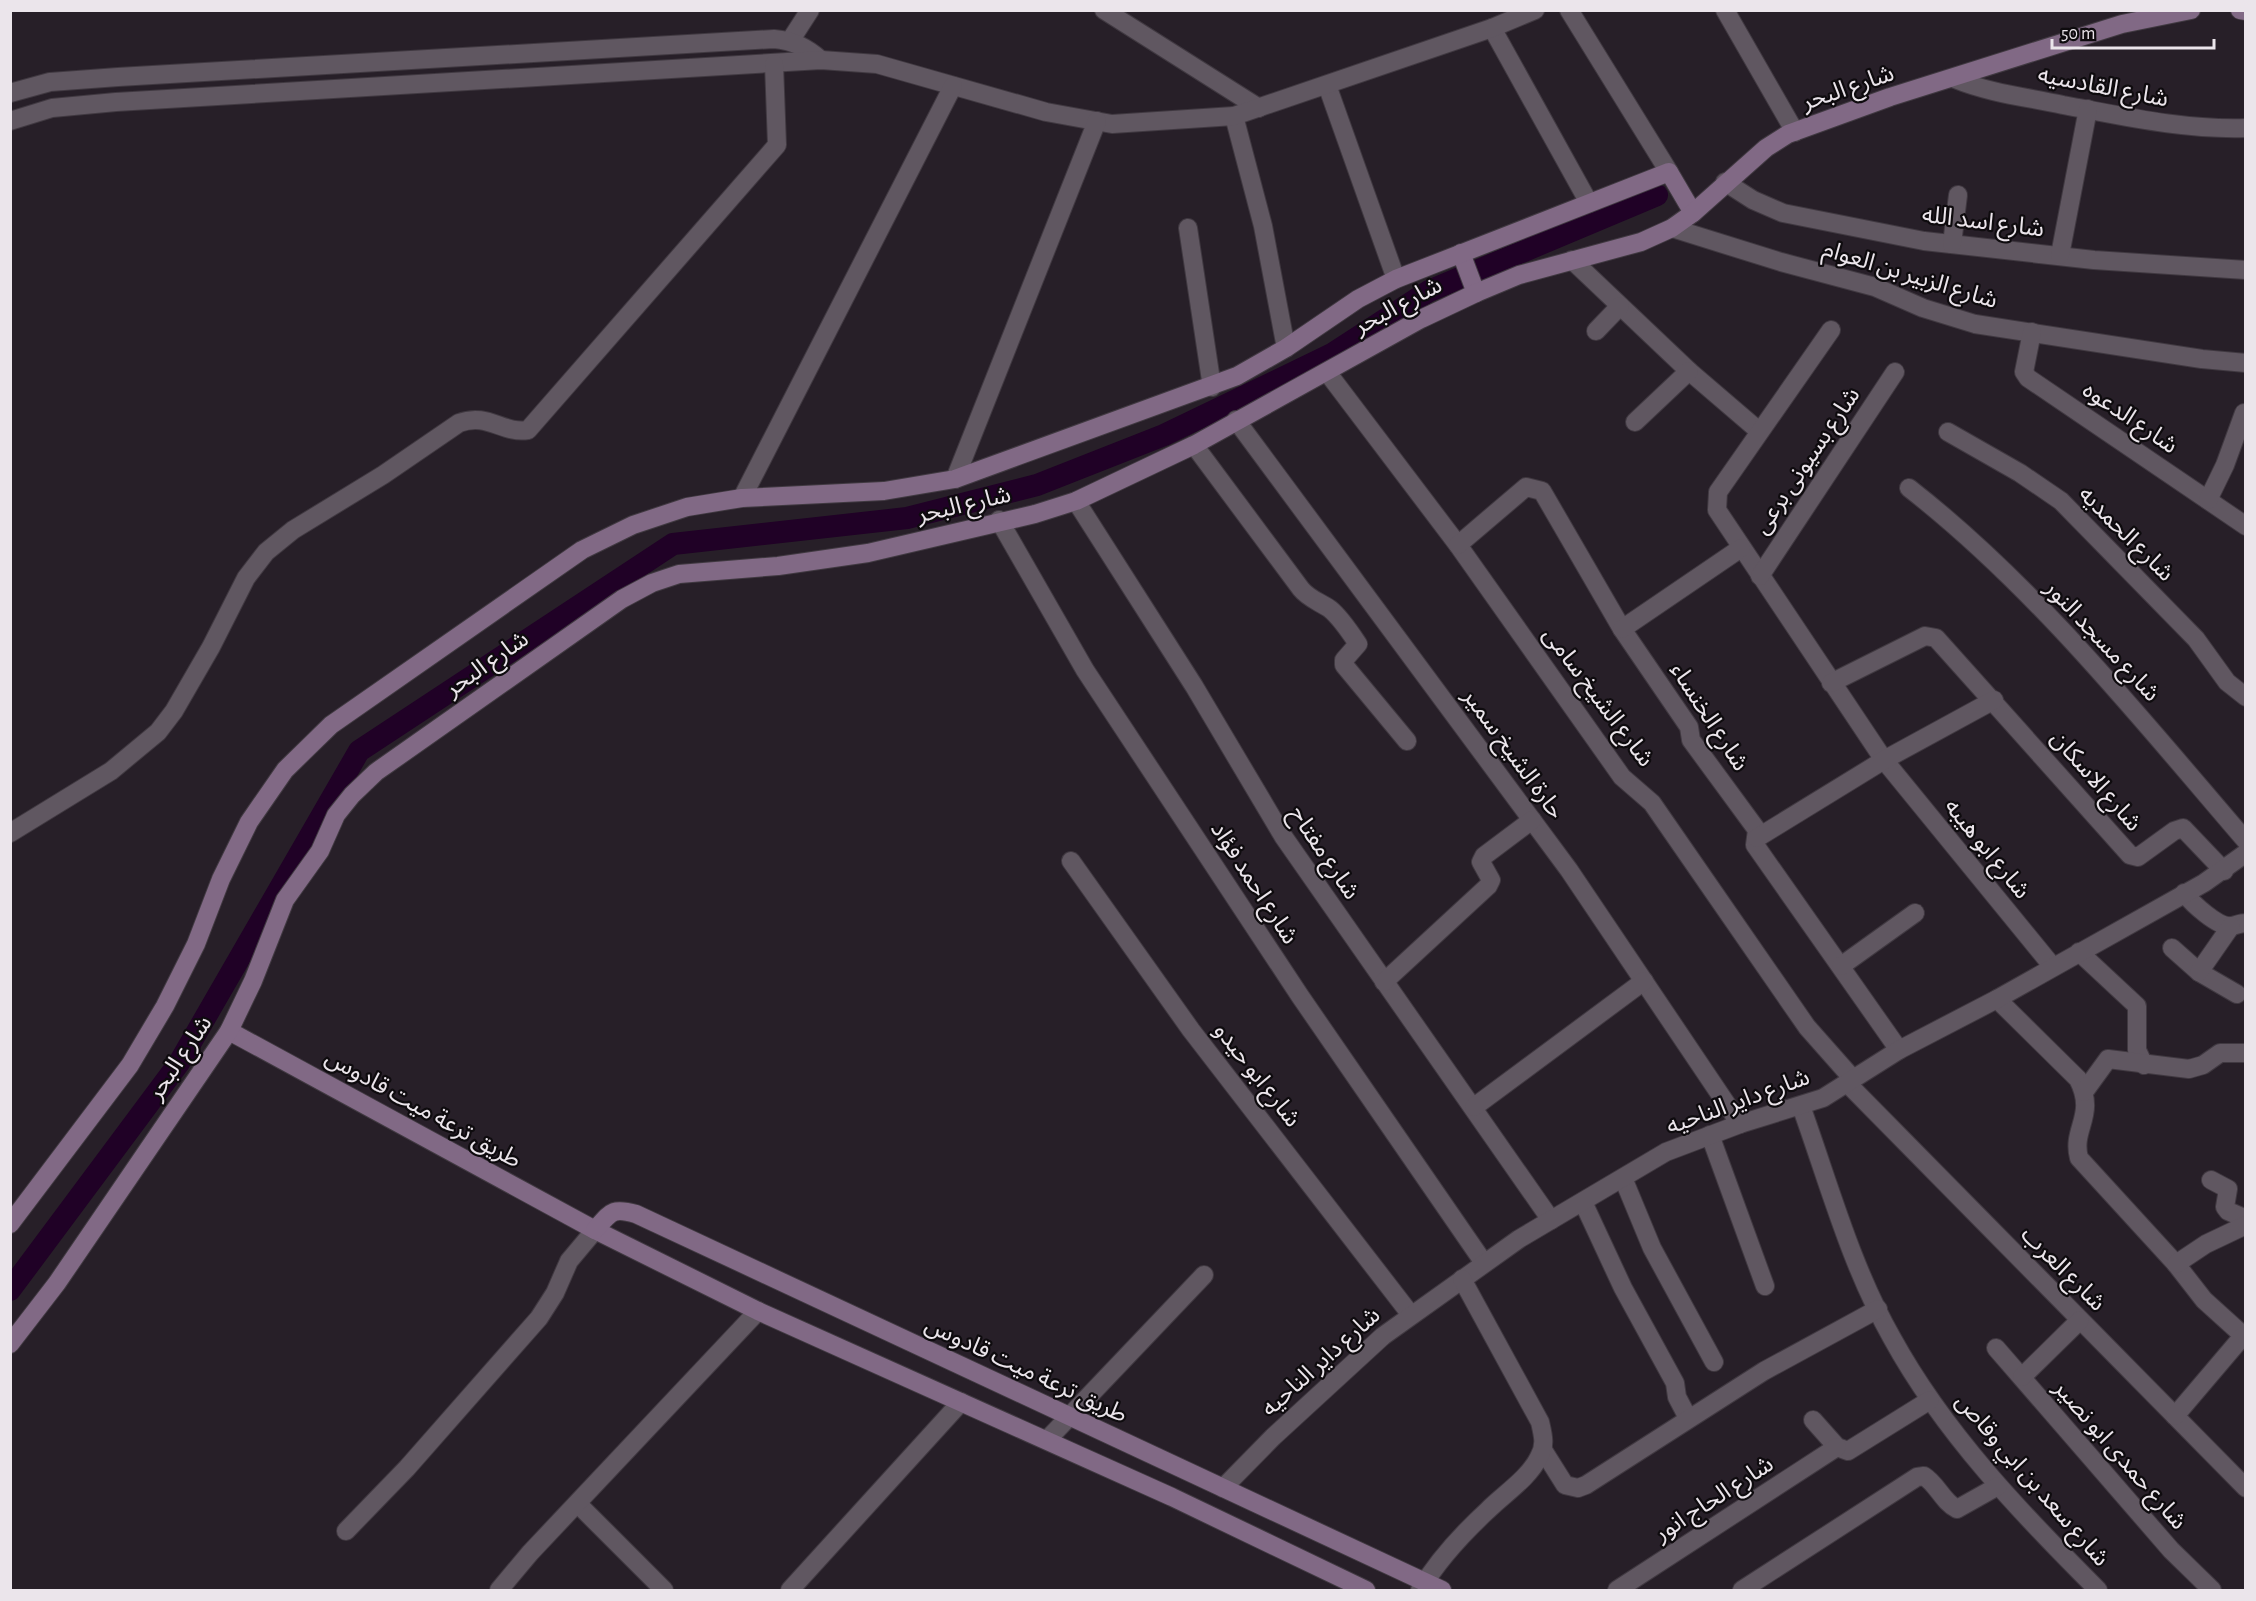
<svg xmlns="http://www.w3.org/2000/svg" width="2256" height="1601" font-family="'Alegreya Sans','Noto Sans Arabic',sans-serif">
  <rect width="100%" height="100%" fill="#271f28"/>
  <g fill="none" stroke-linecap="round" stroke-linejoin="round">
    <path stroke="#200126" stroke-width="22" d="M10,1290L179,1063L359,751L673,544L907,518L1037,485L1164,435L1332,354L1429,291L1657,195"/>
    <g stroke="#403941" stroke-width="20">
      <g id="street">
        <path d="M1104,10L1259,108"/>
        <path d="M1569,10L1669,172"/>
        <path d="M1725,10L1795,132"/>
        <path d="M1492,28L1589,203"/>
        <path d="M790,41L810,10"/>
        <path d="M1955,79C1989,93 2026,97 2063,105C2123,116 2183,130 2246,128"/>
        <path d="M1327,85L1396,279"/>
        <path d="M10,93L50,82L118,77L774,39C794,41 806,47 821,60"/>
        <path d="M1234,116L1263,226L1286,348"/>
        <path d="M10,121L52,108L116,102L821,60L877,64L1046,112L1112,124L1234,116L1492,28L1535,10"/>
        <path d="M1725,182L1753,200L1783,213L1924,241L2094,260L2246,270"/>
        <path d="M1188,228L1212,387"/>
        <path d="M1672,228L1781,262L1875,287L1923,308L1975,324L2202,359L2246,363"/>
        <path d="M1952,244L1958,195"/>
        <path d="M2060,255L2088,109"/>
        <path d="M1572,260L1689,371L1759,431"/>
        <path d="M1831,330L1718,492L1717,510L1884,760L2053,967"/>
        <path d="M1596,331L1620,306"/>
        <path d="M2032,332L2024,372L2028,378L2246,526"/>
        <path d="M1327,372L1458,545L1622,777L1652,803L1807,1027L1853,1079"/>
        <path d="M1236,420L1569,870L1740,1124"/>
        <path d="M1635,422L1689,371"/>
        <path d="M1948,432L2020,473L2061,501L2196,639L2227,682L2246,697"/>
        <path d="M1194,445L1301,589C1309,599 1320,602 1330,609C1341,618 1350,632 1358,644L1344,660V665L1407,741"/>
        <path d="M955,479L1097,121"/>
        <path d="M1909,488C2036,587 2141,719 2246,841"/>
        <path d="M742,498L953,86"/>
        <path d="M2208,500L2225,465L2244,413"/>
        <path d="M1076,501L1194,686L1283,836L1551,1220"/>
        <path d="M999,520L1085,670L1300,996L1484,1263"/>
        <path d="M1458,545L1526,487L1542,491L1622,629L1689,727L1691,740L1757,830L1755,845L1899,1050"/>
        <path d="M1760,576L1895,372"/>
        <path d="M1622,629L1741,548"/>
        <path d="M1831,683L1925,636L1936,638L2130,855L2138,857L2174,831L2183,828L2224,871"/>
        <path d="M10,833L111,771L158,732L174,711L211,647L246,578L266,552L293,530L383,475L459,423C488,412 502,434 528,430L777,145L774,64"/>
        <path d="M1757,838L1884,760L1994,700"/>
        <path d="M1071,861L1191,1030L1411,1315"/>
        <path d="M2184,893C2192,903 2218,928 2232,926C2236,925 2241,923 2246,923"/>
        <path d="M2172,948L2199,972L2237,994"/>
        <path d="M2079,952L2137,1006V1050L2144,1065"/>
        <path d="M1841,966L1915,913"/>
        <path d="M2199,972L2231,926"/>
        <path d="M1384,982L1488,886L1491,880L1481,862L1484,856L1532,820"/>
        <path d="M1997,999L2078,1079C2097,1116 2071,1128 2079,1158L2176,1264L2204,1300L2246,1338"/>
        <path d="M1847,1083L2246,1488"/>
        <path d="M2084,1092L2108,1059L2189,1069L2203,1065L2220,1053H2246"/>
        <path d="M1801,1106C1829,1184 1851,1266 1892,1338C1944,1433 2022,1514 2098,1590"/>
        <path d="M1474,1107L1644,981"/>
        <path d="M1710,1135L1765,1286"/>
        <path d="M1623,1178L1652,1248L1714,1362"/>
        <path d="M2211,1180L2228,1189L2225,1207L2228,1211L2246,1219"/>
        <path d="M1583,1202L1623,1288L1675,1383L1677,1397L1688,1418"/>
        <path d="M2176,1264L2206,1244L2246,1225"/>
        <path d="M1996,1348L2171,1550L2212,1590"/>
        <path d="M2022,1377L2080,1320"/>
        <path d="M2175,1416L2243,1336"/>
        <path d="M1813,1420L1837,1447L1848,1451L1930,1400"/>
        <path d="M1047,1440L1204,1275"/>
        <path d="M1543,1450L1565,1485L1578,1488L1586,1485L1764,1371L1878,1309"/>
        <path d="M1223,1488L1273,1437L1383,1336L1519,1239L1666,1152L1740,1124L1823,1098L1899,1050L1997,999L2204,883L2246,853"/>
        <path d="M578,1504L664,1590"/>
        <path d="M346,1531L407,1468L539,1318L555,1293L569,1261L595,1230"/>
        <path d="M499,1590L530,1553L758,1311"/>
        <path d="M790,1590L961,1402"/>
        <path d="M1420,1590C1438,1560 1462,1534 1488,1510C1504,1494 1529,1478 1539,1457C1546,1445 1543,1435 1540,1422L1462,1279"/>
        <path d="M1617,1590L1837,1447"/>
        <path d="M1742,1590L1917,1477L1924,1476C1937,1484 1943,1502 1957,1509L1998,1486"/>
      </g>
    </g>
    <g stroke="#403941" stroke-width="20">
      <g id="secondary">
        <path d="M2240,10L2246,11"/>
        <path d="M1461,253L1476,293"/>
        <path d="M229,1031L595,1230L758,1311L1172,1497L1366,1590"/>
        <path d="M10,1224L130,1065L165,1006L196,944L221,879L249,822L285,770L331,725L582,550L633,525L687,507L742,498L884,491L955,479L1237,376L1286,348L1358,299L1396,279L1669,172L1693,213"/>
        <path d="M595,1230C611,1212 612,1207 636,1214L1442,1590"/>
        <path d="M10,1344L57,1283L229,1031L253,981L285,900L320,851L336,815L352,795L376,772L622,599L652,583L679,574L778,566L868,553L1035,514L1076,501L1194,445L1421,319L1476,293L1519,275L1641,242L1672,228L1693,213L1766,148L1788,134L1890,97L2122,24L2191,10"/>
      </g>
    </g>
    <use href="#street" stroke="#605761" stroke-width="18"/>
    <use href="#secondary" stroke="#816985" stroke-width="18"/>
  </g>
  <g text-anchor="middle" dominant-baseline="central" stroke-width="4.5" stroke-linejoin="round" paint-order="stroke">
    <g font-size="24" fill="#ebe5eb" stroke="#0e0b0e">
      <text transform="translate(2103 87) rotate(11)">شارع القادسيه</text>
      <text transform="translate(1848 88) rotate(-19)">شارع البحر</text>
      <text transform="translate(1983 222) rotate(7)">شارع اسد الله</text>
      <text transform="translate(1910 275) rotate(17)">شارع الزبير بن العوام</text>
      <text transform="translate(1398 306) rotate(-28)">شارع البحر</text>
      <text transform="translate(2130 418) rotate(34)">شارع الدعوه</text>
      <text transform="translate(1807 461) rotate(-56)">شارع بسيونى برعى</text>
      <text transform="translate(964 505) rotate(-13)">شارع البحر</text>
      <text transform="translate(2126 534) rotate(45)">شارع الحمديه</text>
      <text transform="translate(2102 641) rotate(47)">شارع مسجد النور</text>
      <text transform="translate(487 664) rotate(-35)">شارع البحر</text>
      <text transform="translate(1598 697) rotate(53)">شارع الشيخ سامى</text>
      <text transform="translate(1709 717) rotate(57)">شارع الخنساء</text>
      <text transform="translate(1513 754) rotate(54)">حارة الشيخ سمير</text>
      <text transform="translate(2096 781) rotate(49)">شارع الاسكان</text>
      <text transform="translate(1987 849) rotate(51)">شارع ابو هيبه</text>
      <text transform="translate(1324 853) rotate(56)">شارع مفتاح</text>
      <text transform="translate(1254 883) rotate(57)">شارع احمد فؤاد</text>
      <text transform="translate(180 1058) rotate(-56)">شارع البحر</text>
      <text transform="translate(1257 1075) rotate(52)">شارع ابو حيدو</text>
      <text transform="translate(1738 1102) rotate(-20)">شارع داير الناحيه</text>
      <text transform="translate(423 1109) rotate(29)">طريق ترعة ميت قادوس</text>
      <text transform="translate(2063 1269) rotate(45)">شارع العرب</text>
      <text transform="translate(1321 1362) rotate(-42)">شارع داير الناحيه</text>
      <text transform="translate(1026 1370) rotate(25)">طريق ترعة ميت قادوس</text>
      <text transform="translate(2120 1455) rotate(49)">شارع حمدى ابو نصير</text>
      <text transform="translate(2032 1480) rotate(49)">شارع سعد بن ابي وقاص</text>
      <text transform="translate(1714 1499) rotate(-33)">شارع الحاج انور</text>
    </g>
  </g>
  <rect width="2256" height="1601" fill="none" stroke="#ebe5eb" stroke-width="24"/>
  <path d="M2052 39v9h162v-9" fill="none" stroke="#ebe5eb" stroke-width="3"/>
  <text x="2061" y="39" font-size="18" fill="#ebe5eb" stroke="#0e0b0e" stroke-width="4.5" paint-order="stroke">50 m</text>
</svg>
